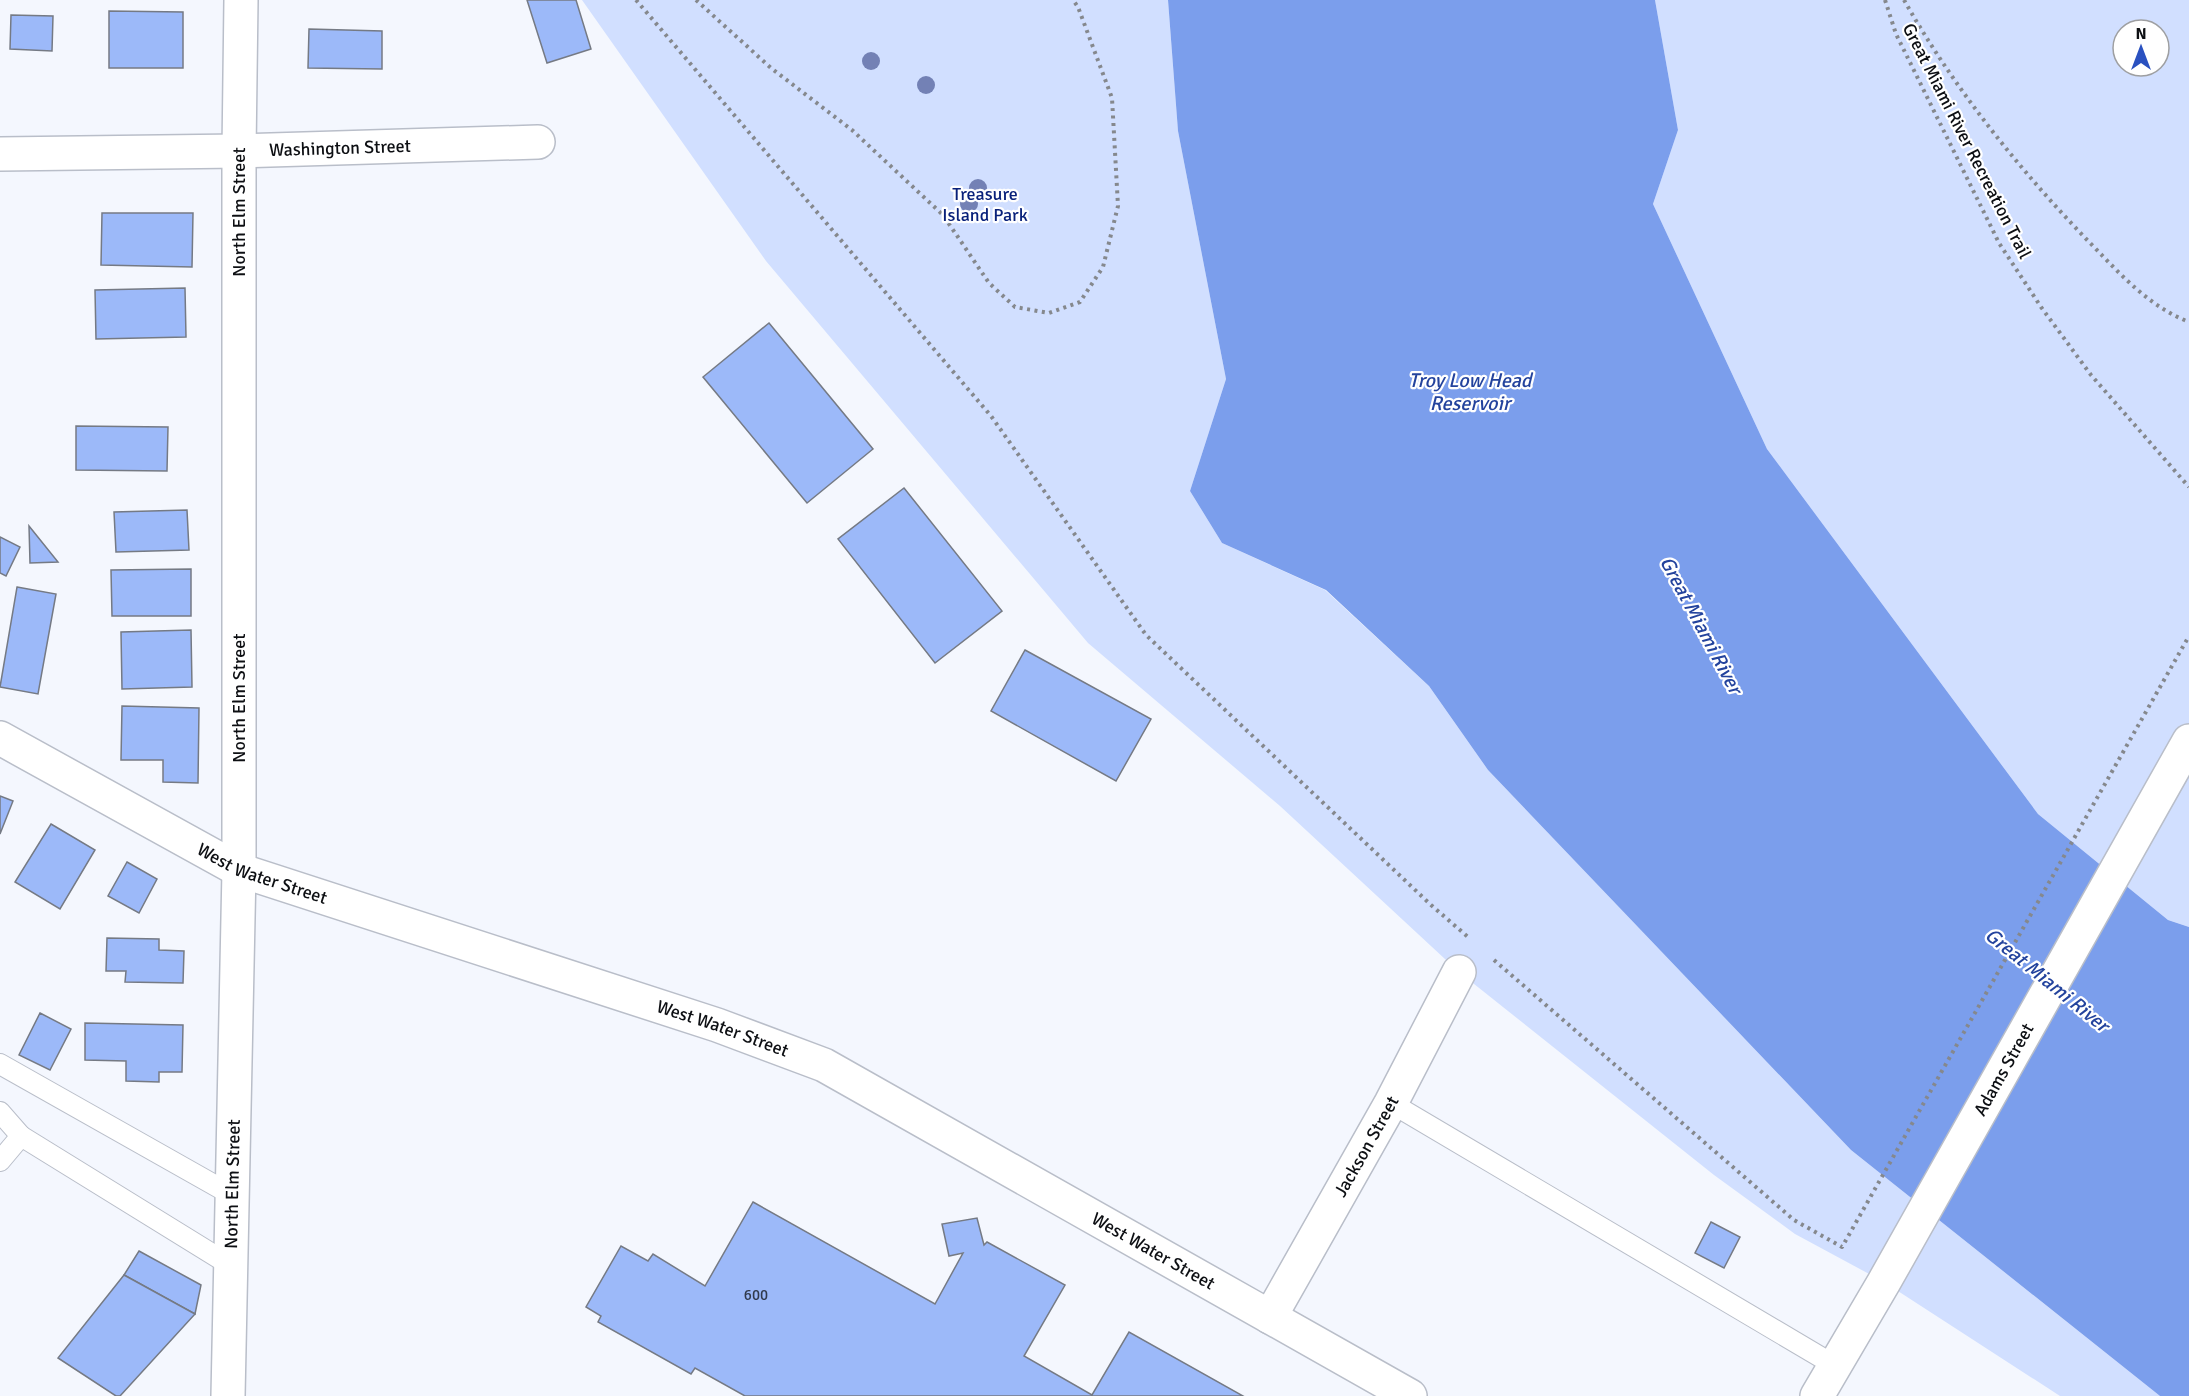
<svg xmlns="http://www.w3.org/2000/svg" width="2189" height="1396" font-family="Signika,sans-serif">
  <rect width="100%" height="100%" fill="#f4f7fe"/>
  <g fill="#d1dfff" fill-rule="evenodd">
    <path d="M582,0H1168L1178,131L1226,379L1190,491L1222,543L1325,590L1429,686L1488,770L1851,1150L2160,1396H2060L1884,1282L1795,1234L1714,1175L1459,972L1280,806L1088,643L766,261Z"/>
    <path d="M1655,0H2189V927L2168,920L2038,814L1767,449L1653,204L1678,130ZM2123,30H2159V66H2123Z"/>
  </g>
  <path fill="#7b9eec" d="M1168,0H1655L1678,130L1653,204L1767,449L2038,814L2168,920L2189,927V1396H2160L1851,1150L1488,770L1429,686L1326,590L1222,543L1190,491L1226,379L1178,131Z"/>
  <g fill="#9cb9f9" stroke="#757a84" stroke-width="1.5">
    <path d="M527,0H576L591,49L547,63Z"/>
    <path d="M109,11L183,12V68H109Z"/>
    <path d="M11,15L53,16L52,51L10,49Z"/>
    <path d="M309,29L382,31V69L308,68Z"/>
    <path d="M102,213H193L192,267L101,265Z"/>
    <path d="M185,288L186,337L96,339L95,290Z"/>
    <path d="M769,323L873,449L807,503L703,377Z"/>
    <path d="M76,426L168,427L167,471L76,470Z"/>
    <path d="M904,488L1002,611L935,663L838,539Z"/>
    <path d="M187,510L189,550L116,552L114,512Z"/>
    <path d="M29,526L58,562L30,563Z"/>
    <path d="M0,537L20,547L6,576L0,573Z"/>
    <path d="M191,569V616H112L111,570Z"/>
    <path d="M17,587L56,594L38,694L0,687Z"/>
    <path d="M191,630L192,687L122,689L121,632Z"/>
    <path d="M1025,650L1151,719L1116,781L991,711Z"/>
    <path d="M122,706L199,708L198,783L163,782V760H121Z"/>
    <path d="M0,796L13,801L0,834Z"/>
    <path d="M51,824L95,850L60,909L15,882Z"/>
    <path d="M127,862L157,879L139,913L108,896Z"/>
    <path d="M107,938L159,939V950L184,951L183,983L125,982L126,971H106Z"/>
    <path d="M40,1013L71,1029L50,1070L19,1055Z"/>
    <path d="M85,1023L183,1025L182,1072H159V1082L126,1081V1061L85,1060Z"/>
    <path d="M753,1202L935,1304L963,1253L949,1256L942,1224L977,1218L984,1245L987,1242L1065,1285L1024,1356L1092,1395L1129,1332L1243,1396H745L695,1368L691,1374L598,1322L601,1316L586,1307L621,1246L648,1261L653,1254L705,1286Z"/>
    <path d="M1711,1222L1740,1237L1724,1268L1695,1253Z"/>
    <path d="M139,1251L201,1285L195,1314L124,1275Z"/>
    <path d="M124,1275L195,1314L120,1396H116L58,1358Z"/>
  </g>
  <g fill="none" stroke-linecap="round" stroke-linejoin="round">
    <g stroke="#b9bec9" stroke-width="22">
      <g id="service">
        <path d="M0,1064L232,1195"/>
        <path d="M1391,1103L1834,1365"/>
        <path d="M0,1112L21,1136L0,1161"/>
        <path d="M21,1136L230,1265"/>
      </g>
    </g>
    <g stroke="#b9bec9" stroke-width="36">
      <g id="minor">
        <path id="s1" d="M0,154L239,151L538,142"/>
        <path id="s2" d="M0,738L239,870L717,1025L824,1065L1410,1396"/>
        <path id="s3" d="M1270,1317L1391,1103L1459,972"/>
      </g>
    </g>
    <g stroke="#b9bec9" stroke-width="36">
      <g id="tertiary">
        <path id="s4" d="M1817,1396L1884,1282L2189,741"/>
      </g>
    </g>
    <g stroke="#b9bec9" stroke-width="36">
      <g id="secondary">
        <path id="s5" d="M228,1396L239,870V151L241,0"/>
      </g>
    </g>
    <g stroke="#85888d" stroke-width="4" stroke-dasharray="3 4.5" stroke-linecap="butt">
      <path d="M636,0L991,416L1146,635L1431,905L1468,937"/>
      <path d="M696,0L771,68L852,130L943,215L989,283L1015,307L1049,313L1080,302L1103,267L1118,206L1112,98L1078,7L1073,0"/>
      <path d="M1885,0L1896,34L1999,243L2041,307L2091,375L2189,487"/>
      <path d="M1904,0C1955,90 2022,173 2093,246C2122,276 2150,307 2189,322"/>
      <path d="M1494,960L1794,1220L1842,1247L2189,636"/>
    </g>
    <use href="#service" stroke="#fff" stroke-width="20"/>
    <use href="#minor" stroke="#fff" stroke-width="33"/>
    <use href="#tertiary" stroke="#fff" stroke-width="33"/>
    <use href="#secondary" stroke="#fff" stroke-width="33"/>
  </g>
  <g fill="#7381b5">
    <circle cx="871" cy="61" r="9"/>
    <circle cx="926" cy="85" r="9"/>
    <circle cx="978" cy="188" r="9"/>
    <circle cx="969" cy="204" r="9"/>
  </g>
  <g text-anchor="middle" dominant-baseline="central" stroke-width="4.5" stroke-linejoin="round" paint-order="stroke">
    <g font-size="15" fill="#313a4c">
      <text x="756" y="1295">600</text>
    </g>
    <g font-size="18" fill="#0d0f13" stroke="#fff">
      <text transform="translate(1967 141) rotate(63)">Great Miami River Recreation Trail</text>
      <text stroke="none"><textPath href="#s1" startOffset="340">Washington Street</textPath></text>
      <text stroke="none"><textPath href="#s5" startOffset="1184">North Elm Street</textPath></text>
      <text transform="translate(239 698) rotate(-90)">North Elm Street</text>
      <text stroke="none"><textPath href="#s2" startOffset="296">West Water Street</textPath></text>
      <text stroke="none"><textPath href="#s2" startOffset="782">West Water Street</textPath></text>
      <text stroke="none"><textPath href="#s4" startOffset="376">Adams Street</textPath></text>
      <text stroke="none"><textPath href="#s3" startOffset="196">Jackson Street</textPath></text>
      <text stroke="none"><textPath href="#s5" startOffset="212">North Elm Street</textPath></text>
      <text stroke="none"><textPath href="#s2" startOffset="1268">West Water Street</textPath></text>
    </g>
    <g font-size="18" fill="#09217a" stroke="#fff">
      <text x="985" y="194">Treasure<tspan x="985" dy="21">Island Park</tspan></text>
    </g>
    <g font-size="20" font-style="italic" fill="#23439d" stroke="#fff">
      <text x="1470" y="380">Troy Low Head<tspan x="1470" dy="23">Reservoir</tspan></text>
      <text transform="translate(1701 625) rotate(62)">Great Miami River</text>
      <text transform="translate(2047 980) rotate(39)">Great Miami River</text>
    </g>
  </g>
  <g transform="translate(2141 48)"><circle r="28" fill="#ffffff" stroke="#9e9fa1" stroke-width="1.5"/>
  <path d="M0-4.5L10 22L0 15L-10 22Z" fill="#2a51c0"/>
  <text y="-9" font-size="16" font-weight="bold" text-anchor="middle" fill="#0d0f13">N</text>
  </g>
</svg>
